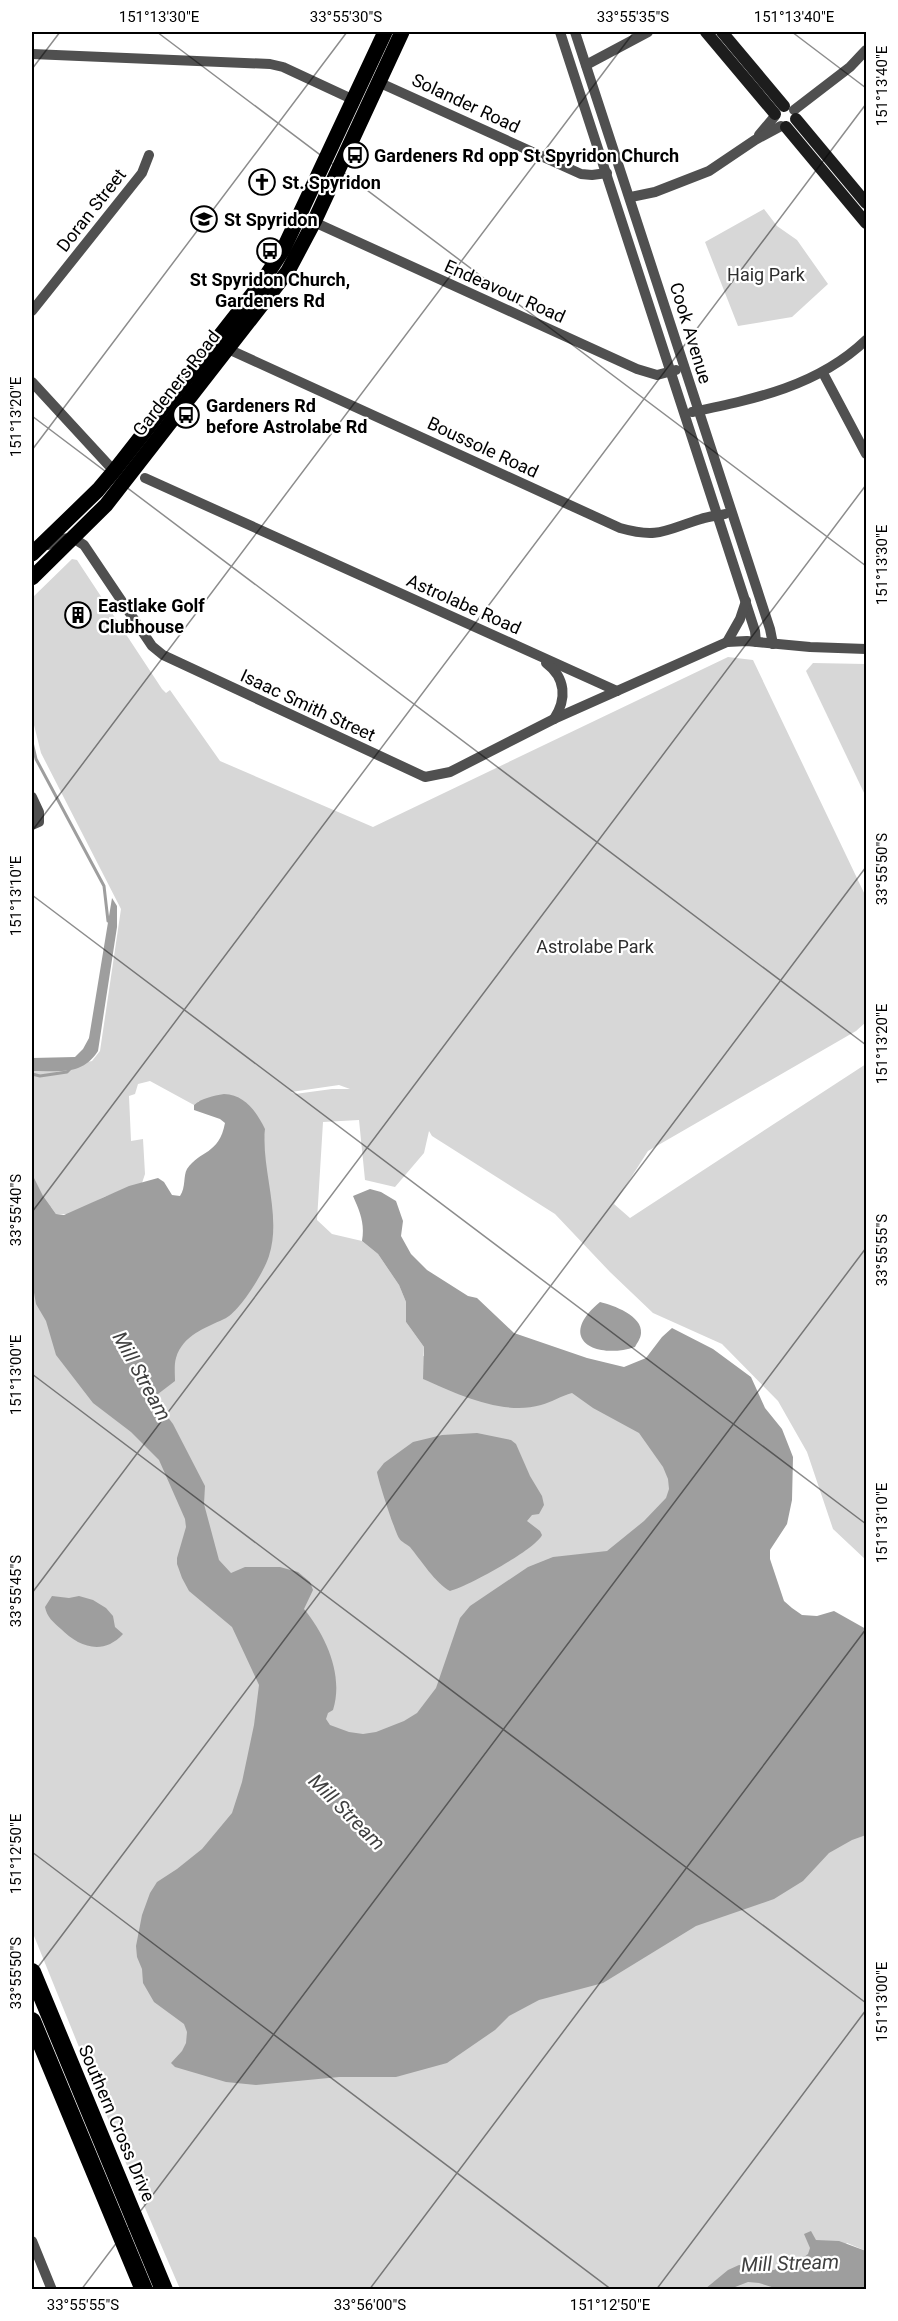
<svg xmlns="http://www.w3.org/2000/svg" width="898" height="2321" font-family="Roboto,sans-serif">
  <rect width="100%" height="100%" fill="#fff"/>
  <g fill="#d7d7d7" fill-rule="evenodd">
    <path d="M764,209L777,226L797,240L828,284L792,317L738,326L705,242Z"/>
    <path d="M72,559L77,560L162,689L166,693L170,690L220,761L373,827L728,657L753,660L866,897V1022L856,1031L648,1151L614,1204L630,1218L866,1064V1560L833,1529L807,1452L778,1401L722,1344L653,1313L610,1272L555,1214L432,1136L429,1131L424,1153L395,1187L365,1180L359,1120L323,1122L317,1220L332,1234L362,1241L378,1254L399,1285L406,1302V1322L424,1347L423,1356L569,1380L636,1418L866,1798V2251L847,2243L794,2289H180L130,2173L32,1931V1071L52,1070L92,1061L100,1051L121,909L41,753L32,717V640L34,633L32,598ZM150,1081L194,1105L199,1101L265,1129L263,1146L272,1221L269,1255L67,1299L51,1207L56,1214H71L104,1197L142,1183L145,1174L143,1139L131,1141L129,1096L135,1094L138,1084ZM339,1085L350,1089H332L295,1094L291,1092Z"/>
    <path d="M813,663L866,664V797L806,671Z"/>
  </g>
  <g fill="#9e9e9e">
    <path d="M112,898L117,906V927L98,1051C81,1077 59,1070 32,1071V1058L75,1057L83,1049L89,1038Z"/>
    <path d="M224,1094C245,1095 256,1111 265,1129C261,1170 282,1215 269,1256C264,1272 239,1313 224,1319C205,1328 183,1335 176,1358C174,1364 175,1374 175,1381L158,1394V1404L173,1424L205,1486L204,1504L219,1560L231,1573L245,1567H280L298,1572L310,1582L313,1590L304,1609C326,1636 344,1675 333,1710L328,1713L326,1719L330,1725L349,1732L363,1734L376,1732L404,1721L417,1713L436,1688L460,1618L470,1606L528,1567L553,1557L607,1551L644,1521L666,1498L669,1489L668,1479L663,1467L639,1433L593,1408L572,1393C561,1396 552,1402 541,1405C503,1416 457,1394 423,1379L424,1347L406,1322V1302L399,1285L378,1254L362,1241C365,1223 360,1212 353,1196L370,1189L381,1192L396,1201L403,1221L401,1236L411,1254L427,1270L468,1296L477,1298L514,1333L587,1358L624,1367L646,1358L662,1337L672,1328L713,1349L751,1377L765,1408L782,1429L793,1457L792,1500L787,1524L770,1550V1559L784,1601L792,1608L802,1615L817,1616L834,1611L866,1629V1835L852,1840L829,1853L803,1881L774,1899L696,1926L603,1983L539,2000L509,2016L495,2030L447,2063L396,2077H339L256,2085L226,2082L175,2067L171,2063L182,2051L186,2043L187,2032L184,2024L154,2002L143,1983L142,1969L137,1957L136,1946L142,1915L150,1893L157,1882L177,1869L202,1849L232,1813L242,1782L254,1725L259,1685L232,1627L189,1591L182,1578L177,1564V1558L186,1527L185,1519L159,1460L131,1432L93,1403L56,1355L46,1321L36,1304L33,1287L32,1174L43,1196L56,1214L64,1215L129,1186L158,1178L164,1182L172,1195L180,1196C186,1187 183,1176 187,1169C200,1150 219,1155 225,1123L220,1119L194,1110V1105C202,1098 213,1096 224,1094Z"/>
    <path d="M600,1302C613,1305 643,1316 641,1333C641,1338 637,1343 635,1347C596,1360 555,1339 600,1302Z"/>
    <path d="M477,1433L511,1440L516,1444L530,1476L542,1496L544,1505L539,1514L532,1515L527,1521L540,1531L542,1535C536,1549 467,1587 450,1591C436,1584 420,1559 410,1547C407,1544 401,1542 399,1538C395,1532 378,1480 377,1472L384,1463L413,1442L442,1435Z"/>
    <path d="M52,1596L69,1598L79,1596L93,1600L106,1608L113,1616L115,1627L123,1634C103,1656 79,1647 61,1629C53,1622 47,1617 45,1607Z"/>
    <path d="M811,2231L816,2240L839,2241L866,2251V2289H778L759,2283L748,2282L730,2289H705L728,2270L739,2265L770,2271L780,2268L786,2271L808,2254L810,2248L804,2234Z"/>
  </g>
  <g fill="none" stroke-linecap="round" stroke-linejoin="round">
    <g stroke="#9e9e9e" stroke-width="3">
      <path d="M32,615V611"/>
      <path d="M32,742L36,759L104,886L108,921"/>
      <path d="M32,1074L40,1076L67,1072L70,1069"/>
    </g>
    <g stroke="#505050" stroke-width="10">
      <path d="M560,32L755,631L756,642"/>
      <path d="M575,32L770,629L773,644"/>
      <path d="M32,54L270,64L283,67L354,100"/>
      <path d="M586,65L648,32"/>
      <path d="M378,82L581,174L592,175L607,173"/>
      <path d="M794,110L850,67L866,50"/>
      <path d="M759,135L775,116"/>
      <path d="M631,197L655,192L709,171L755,140L781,126"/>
      <path d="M314,222L637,369L657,375L676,370"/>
      <path d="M32,311L142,173L149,155"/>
      <path d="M228,349L620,528C659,539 665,530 701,519C709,516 717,516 725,514"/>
      <path d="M823,373L866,454"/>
      <path d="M32,382L114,471"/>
      <path d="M692,412C755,399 818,386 866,340"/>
      <path d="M145,478L617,691"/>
      <path d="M48,545L58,539L73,538L84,545L152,646L163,655L425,777L450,772L554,719L727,642L747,641L810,647L866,649"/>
      <path d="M727,642L740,619L746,601"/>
      <path d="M546,663C566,678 567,699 554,719"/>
      <path d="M32,797L39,812V822L32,825"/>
      <path d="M32,2241L52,2290"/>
    </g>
    <g stroke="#1d1d1d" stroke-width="12">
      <path d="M706,32L775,114"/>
      <path d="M722,32L784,106"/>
      <path d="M796,119L866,203"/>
      <path d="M786,127L866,223"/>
    </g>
    <g stroke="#000" stroke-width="15">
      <path d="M32,554L98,490L114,471L262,282L283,250L385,32"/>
      <path d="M32,578L106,505L288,271L314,222L402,32"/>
    </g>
    <g stroke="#000" stroke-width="18">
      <path d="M32,1972L164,2290"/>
      <path d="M32,2021L144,2290"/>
    </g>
  </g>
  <path fill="none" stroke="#000" stroke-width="1.5" stroke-opacity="0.45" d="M157,32L866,566M792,32L866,88M32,69L60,32M32,416L866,1045M32,450L347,32M32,831L634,32M32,895L866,1524M32,1212L866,104M32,1374L866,2003M32,1593L866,485M32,1852L612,2290M32,1975L866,867M81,2290L866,1248M369,2290L866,1629M656,2290L866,2010"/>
  <defs>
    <g id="bus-ring" transform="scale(1.35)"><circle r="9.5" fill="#fff" stroke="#000" stroke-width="1.5"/><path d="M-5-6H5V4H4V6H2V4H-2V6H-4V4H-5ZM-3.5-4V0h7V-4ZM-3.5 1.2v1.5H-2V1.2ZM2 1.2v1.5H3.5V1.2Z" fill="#000"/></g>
    <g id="church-ring" transform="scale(1.35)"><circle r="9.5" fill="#fff" stroke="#000" stroke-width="1.5"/><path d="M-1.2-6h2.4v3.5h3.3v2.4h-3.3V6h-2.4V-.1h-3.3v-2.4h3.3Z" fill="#000"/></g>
    <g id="school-ring" transform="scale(1.35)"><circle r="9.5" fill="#fff" stroke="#000" stroke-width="1.5"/><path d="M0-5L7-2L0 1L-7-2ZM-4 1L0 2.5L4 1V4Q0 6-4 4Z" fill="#000"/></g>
    <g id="building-ring" transform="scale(1.35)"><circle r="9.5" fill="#fff" stroke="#000" stroke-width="1.5"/><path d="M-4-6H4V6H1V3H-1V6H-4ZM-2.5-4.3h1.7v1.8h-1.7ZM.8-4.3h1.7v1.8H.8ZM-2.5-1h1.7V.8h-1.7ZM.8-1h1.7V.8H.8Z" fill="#000"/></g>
  </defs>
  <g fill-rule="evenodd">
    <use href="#bus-ring" x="355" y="155"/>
    <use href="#church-ring" x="262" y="182"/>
    <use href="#school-ring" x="204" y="219"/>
    <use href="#bus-ring" x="270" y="251"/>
    <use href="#bus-ring" x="186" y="415"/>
    <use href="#building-ring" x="78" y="615"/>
  </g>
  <g text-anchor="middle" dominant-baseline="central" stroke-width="4.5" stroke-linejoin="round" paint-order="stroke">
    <g font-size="18" fill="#000" stroke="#fff">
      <text transform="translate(466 103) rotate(25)">Solander Road</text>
      <text transform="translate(91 210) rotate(-52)">Doran Street</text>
      <text transform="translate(505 291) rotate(24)">Endeavour Road</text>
      <text transform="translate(691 333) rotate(73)">Cook Avenue</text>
      <text transform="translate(176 383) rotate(-52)">Gardeners Road</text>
      <text transform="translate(483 447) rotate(25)">Boussole Road</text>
      <text transform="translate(464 604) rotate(24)">Astrolabe Road</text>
      <text transform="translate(308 705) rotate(25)">Isaac Smith Street</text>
      <text transform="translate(117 2123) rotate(67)">Southern Cross Drive</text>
    </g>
    <g font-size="18" font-weight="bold" fill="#000" stroke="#fff" text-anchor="start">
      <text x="374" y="155">Gardeners Rd opp St Spyridon Church</text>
      <text x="282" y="182">St. Spyridon</text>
      <text x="224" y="219">St Spyridon</text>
      <text x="270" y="279" text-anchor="middle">St Spyridon Church,<tspan x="270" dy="21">Gardeners Rd</tspan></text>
      <text x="206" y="405">Gardeners Rd<tspan x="206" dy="21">before Astrolabe Rd</tspan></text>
      <text x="98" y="605">Eastlake Golf<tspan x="98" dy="21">Clubhouse</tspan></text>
    </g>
    <g font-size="18" fill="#2e2e2e" stroke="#fff">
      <text x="766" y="274">Haig Park</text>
      <text x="595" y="946">Astrolabe Park</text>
    </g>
    <g font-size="20" font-style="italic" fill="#3f3f3f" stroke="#fff">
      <text transform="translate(142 1376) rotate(61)">Mill Stream</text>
      <text transform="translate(347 1812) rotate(45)">Mill Stream</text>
      <text transform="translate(790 2263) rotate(-2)">Mill Stream</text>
    </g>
  </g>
  <rect width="898" height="2321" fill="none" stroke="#ffffff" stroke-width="66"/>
  <rect x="33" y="33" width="832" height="2255" fill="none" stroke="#000" stroke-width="2"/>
  <g font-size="15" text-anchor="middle" fill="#000">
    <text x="159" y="22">151°13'30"E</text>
    <text x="346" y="22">33°55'30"S</text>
    <text x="633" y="22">33°55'35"S</text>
    <text x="794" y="22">151°13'40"E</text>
    <text transform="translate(882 86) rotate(-90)" y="5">151°13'40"E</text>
    <text transform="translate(16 417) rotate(-90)" y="5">151°13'20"E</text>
    <text transform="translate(882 565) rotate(-90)" y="5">151°13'30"E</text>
    <text transform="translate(882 869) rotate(-90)" y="5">33°55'50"S</text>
    <text transform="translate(16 896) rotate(-90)" y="5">151°13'10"E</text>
    <text transform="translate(882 1044) rotate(-90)" y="5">151°13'20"E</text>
    <text transform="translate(16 1210) rotate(-90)" y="5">33°55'40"S</text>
    <text transform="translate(882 1250) rotate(-90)" y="5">33°55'55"S</text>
    <text transform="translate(16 1375) rotate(-90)" y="5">151°13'00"E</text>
    <text transform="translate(882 1523) rotate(-90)" y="5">151°13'10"E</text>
    <text transform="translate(16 1591) rotate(-90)" y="5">33°55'45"S</text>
    <text transform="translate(16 1854) rotate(-90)" y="5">151°12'50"E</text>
    <text transform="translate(16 1973) rotate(-90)" y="5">33°55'50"S</text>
    <text transform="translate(882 2002) rotate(-90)" y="5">151°13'00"E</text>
    <text x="83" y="2310">33°55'55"S</text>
    <text x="370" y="2310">33°56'00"S</text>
    <text x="610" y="2310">151°12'50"E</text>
  </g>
</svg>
